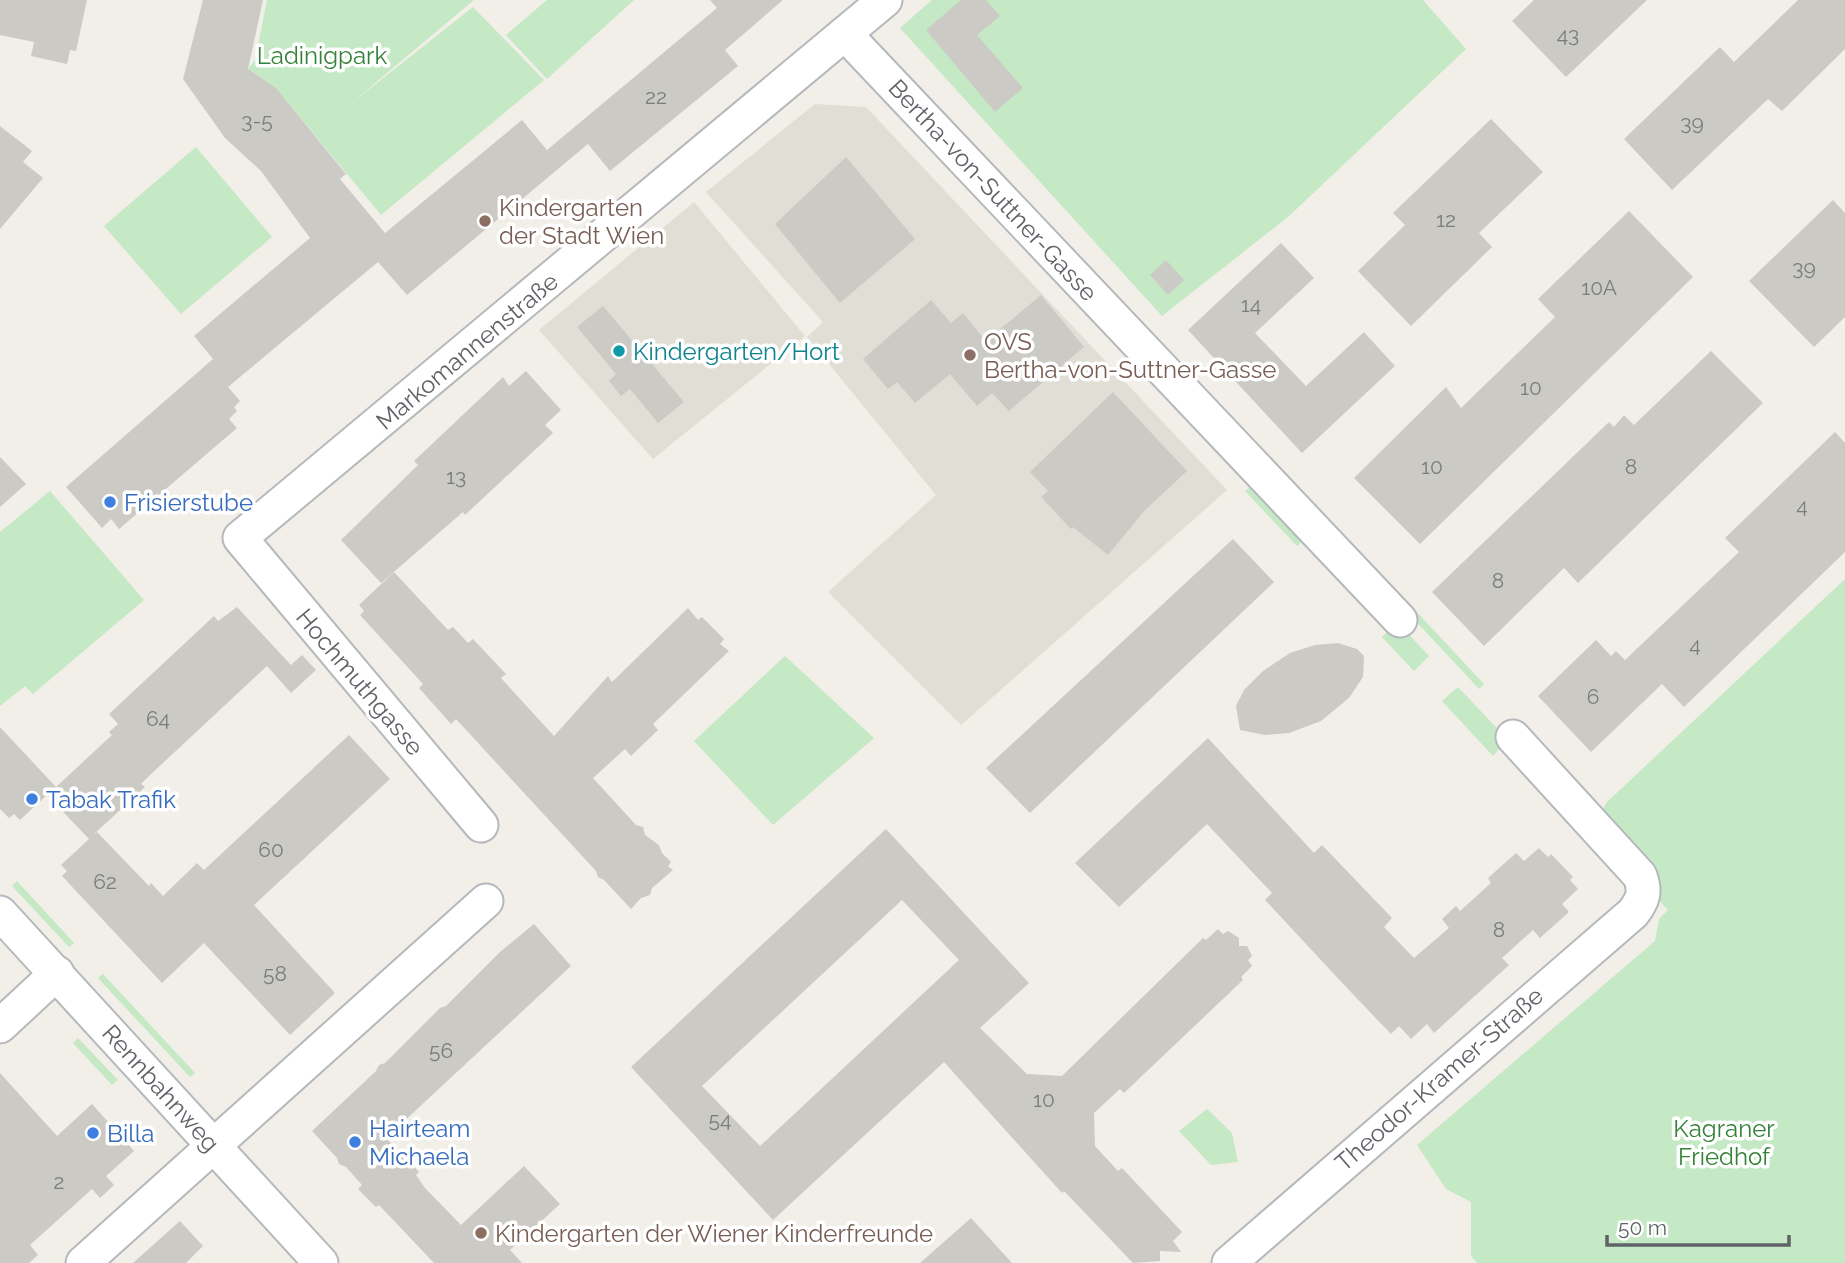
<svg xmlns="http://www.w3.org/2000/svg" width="1845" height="1263" font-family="Raleway,sans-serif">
  <rect width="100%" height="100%" fill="#f1efe8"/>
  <g fill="#e1ded6">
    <path d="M815,104L866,107L1227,490L961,725L828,592L936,495L807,337L823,322L706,192Z"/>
    <path d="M694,202L805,336L653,459L539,330Z"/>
  </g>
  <g fill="#c5e8c5">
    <path d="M267,0H474L349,105L473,7L544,80L381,215L276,88L248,69L255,60Z"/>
    <path d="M547,0H634L547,79L506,35Z"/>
    <path d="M932,0H1423L1466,49L1288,217L1162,316L900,28Z"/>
    <path d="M196,147L272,237L181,314L104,226Z"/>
    <path d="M1250,487L1294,534L1298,531L1304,540L1297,546L1245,491Z"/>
    <path d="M50,491L144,600L33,694L25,686L0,706V532Z"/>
    <path d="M1845,579V1263H1477L1471,1256V1202L1446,1189L1417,1145L1655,941L1659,919L1668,910L1591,829L1607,802Z"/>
    <path d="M1413,608L1484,684L1479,689L1409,614Z"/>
    <path d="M1398,623L1429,656L1414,671L1382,637Z"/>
    <path d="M785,656L874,738L773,825L694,741Z"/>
    <path d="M1458,687L1507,739L1493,756L1442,701Z"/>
    <path d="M17,881L74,943L69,947L12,886Z"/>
    <path d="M103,973V974L195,1073L190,1077L98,978Z"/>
    <path d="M78,1038L118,1080L112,1085L73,1043Z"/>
    <path d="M1207,1109L1232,1133L1238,1162L1211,1165L1179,1131Z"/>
  </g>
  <g fill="#cccac5" fill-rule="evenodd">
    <path d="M0,0H87L76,51L70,50L67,64L31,56L34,42L0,35Z"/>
    <path d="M203,0H263L248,69L276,88L346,174L340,179L385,233L522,120L547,150L717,8L710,0H783L725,50L738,66L610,171L588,144L407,295L378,262L228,387L240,401L234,407L237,411L229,419L237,428L119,529L111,519L102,528L66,487L213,359L194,336L310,238L261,171L225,138L183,79Z"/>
    <path d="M961,0H986L1000,16L977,35L1023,88L995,112L926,30Z"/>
    <path d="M1534,0H1647L1566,77L1512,21Z"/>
    <path d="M1798,0H1845V49L1782,111L1768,99L1672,190L1624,139L1720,47L1734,62Z"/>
    <path d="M1491,119L1543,172L1479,233L1492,247L1411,326L1358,271L1405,225L1393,213Z"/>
    <path d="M0,126L32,151L23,162L43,178L0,229Z"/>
    <path d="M846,157L915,239L840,303L775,224Z"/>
    <path d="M1833,200L1845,213V317L1814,347L1749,281Z"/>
    <path d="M1629,211L1693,277L1420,544L1354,478L1446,387L1461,408L1555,317L1538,299Z"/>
    <path d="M1281,243L1314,278L1255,333L1306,386L1364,332L1395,366L1302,453L1188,330Z"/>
    <path d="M1166,260L1184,280L1168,295L1150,275Z"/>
    <path d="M1041,295L1084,347L1009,411L992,393L977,406L950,374L915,403L897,382L888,389L863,359L931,300L951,323L963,313L986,341Z"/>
    <path d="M603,306L684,402L658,423L630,389L621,396L609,381L616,374L577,327Z"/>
    <path d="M1711,351L1763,403L1578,583L1564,568L1484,646L1432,592L1609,422L1614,427L1624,415L1634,425Z"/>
    <path d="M526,371L561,410L545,425L553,433L465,515L463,512L381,583L341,540L418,465L414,461L503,377L509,386Z"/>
    <path d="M1113,392L1187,471L1146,509L1108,555L1073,527L1071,529L1041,497L1048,491L1030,472Z"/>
    <path d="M1835,432L1845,443V552L1684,707L1662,684L1591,752L1538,696L1596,640L1611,656L1616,651L1625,660L1739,552L1725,538Z"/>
    <path d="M0,457L26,484L0,507Z"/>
    <path d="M1233,539L1274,582L1030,813L986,768Z"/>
    <path d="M394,572L448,630L453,627L468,643L473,639L506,674L501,678L554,736L608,676L612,682L688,608L698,620L702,617L724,639L720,644L729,651L653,724L658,730L631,756L625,749L593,778L636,825L643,827L645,835L659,845L662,853L671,862L668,866L673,870L652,888L650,895L641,898L631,909L604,880L598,877L596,871L456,719L451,724L419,688L423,684L360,615L364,611L359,605Z"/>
    <path d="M237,607L291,665L302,655L316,670L291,693L267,666L149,776L141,784L145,787L93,835L97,832L149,886L151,883L163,896L197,863L204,870L349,735L390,779L254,905L335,993L290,1035L204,943L162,983L62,876L67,871L61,865L89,839L47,795L20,820L14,814L9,818L0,809V727L56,787L112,735L109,732L118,724L109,714L214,616L218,621Z"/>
    <path d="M1338,643L1357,649L1364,656L1363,677L1349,698L1321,721L1289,733L1265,735L1240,730L1236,706L1244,690L1263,671L1290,653L1315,645Z"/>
    <path d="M1208,738L1314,853L1322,845L1392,918L1384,927L1414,958L1449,928L1442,919L1456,906L1460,911L1491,883L1488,878L1516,853L1524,861L1539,848L1548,857L1551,854L1573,877L1570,880L1578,889L1562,904L1569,912L1540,938L1533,930L1502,958L1509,965L1434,1033L1427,1024L1411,1039L1399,1026L1391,1034L1347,988L1265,900L1272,893L1207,824L1119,907L1075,863Z"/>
    <path d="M886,829L1029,983L980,1028L1027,1074L1062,1076L1203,938L1206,940L1218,929L1223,934L1228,931L1239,938V946H1247L1252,956L1248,960L1252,966L1241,977L1243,980L1124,1093L1120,1089L1094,1113L1095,1146L1118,1171L1122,1168L1182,1232L1173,1241L1181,1252L1160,1251V1261L1133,1263L1064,1191L1062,1193L944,1062L773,1220L631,1067ZM902,900L959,960L760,1146L702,1086Z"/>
    <path d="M534,924L571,966L386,1138L419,1172L416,1175L425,1188L461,1225L524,1166L560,1204L510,1250L522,1263H434L379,1205L376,1207L358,1189L362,1185L346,1167L339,1164L337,1158L312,1131L376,1071L379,1065L385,1063L440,1008L446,1006L500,952Z"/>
    <path d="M0,1073L57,1136L92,1104L134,1151L106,1176L114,1185L100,1198L92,1189L30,1245L38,1255L29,1263H0Z"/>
    <path d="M971,1218L1012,1263H920Z"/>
    <path d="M180,1221L203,1246L186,1263H133Z"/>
  </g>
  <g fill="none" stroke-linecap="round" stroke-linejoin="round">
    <g stroke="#b5b8bc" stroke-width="37">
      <g id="minor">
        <path d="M845,34L1400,620"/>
        <path d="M481,825L240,538L885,0"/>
        <path d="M0,913L321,1263"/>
        <path d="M0,1026L57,973"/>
        <path d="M83,1263L486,901"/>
        <path d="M1229,1263L1633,913C1643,900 1646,892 1640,876L1513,737"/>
      </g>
    </g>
    <use href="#minor" stroke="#fff" stroke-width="33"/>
  </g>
  <g fill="#8d6e63" stroke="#fff" stroke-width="2.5">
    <circle cx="485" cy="221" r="7"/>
    <circle cx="970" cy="355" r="7"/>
    <circle cx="481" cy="1233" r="7"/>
  </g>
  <circle fill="#0f9aa8" stroke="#fff" stroke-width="2.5" cx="619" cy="351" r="7"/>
  <g fill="#3f7fe0" stroke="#fff" stroke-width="2.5">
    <circle cx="110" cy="502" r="7"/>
    <circle cx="32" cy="799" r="7"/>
    <circle cx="93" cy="1133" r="7"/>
    <circle cx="355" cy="1142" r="7"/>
  </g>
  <g text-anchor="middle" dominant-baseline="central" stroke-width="7" stroke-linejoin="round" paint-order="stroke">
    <g font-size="21" fill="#7a7d7f">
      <text x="1568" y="34">43</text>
      <text x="656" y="96">22</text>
      <text x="257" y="120">3-5</text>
      <text x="1692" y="122">39</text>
      <text x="1446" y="219">12</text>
      <text x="1804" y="267">39</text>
      <text x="1599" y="287">10A</text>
      <text x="1251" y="304">14</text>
      <text x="1531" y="387">10</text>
      <text x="1432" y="466">10</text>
      <text x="1631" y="466">8</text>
      <text x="456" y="476">13</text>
      <text x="1802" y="505">4</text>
      <text x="1498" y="580">8</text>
      <text x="1695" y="644">4</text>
      <text x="1593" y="696">6</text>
      <text x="158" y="718">64</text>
      <text x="271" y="849">60</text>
      <text x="105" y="881">62</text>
      <text x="1499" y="929">8</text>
      <text x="275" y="973">58</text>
      <text x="441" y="1050">56</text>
      <text x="1044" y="1099">10</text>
      <text x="720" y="1119">54</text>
      <text x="59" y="1181">2</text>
    </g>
    <g font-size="24" fill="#348238" stroke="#fff">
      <text x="322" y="55">Ladinigpark</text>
      <text x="1724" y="1128">Kagraner<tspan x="1724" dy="28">Friedhof</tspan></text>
    </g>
    <g font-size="24" fill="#5f6368" stroke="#fff">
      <text transform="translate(993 190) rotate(47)">Bertha-von-Suttner-Gasse</text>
      <text transform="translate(467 351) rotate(-40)">Markomannenstraße</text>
      <text transform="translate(360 682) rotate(50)">Hochmuthgasse</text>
      <text transform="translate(1439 1079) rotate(-41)">Theodor-Kramer-Straße</text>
      <text transform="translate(161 1088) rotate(48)">Rennbahnweg</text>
    </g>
    <g font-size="24" fill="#785e54" stroke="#fff" text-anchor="start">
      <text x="499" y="207">Kindergarten<tspan x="499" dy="28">der Stadt Wien</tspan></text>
      <text x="984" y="341">OVS<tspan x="984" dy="28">Bertha-von-Suttner-Gasse</tspan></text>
      <text x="495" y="1233">Kindergarten der Wiener Kinderfreunde</text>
    </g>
    <g font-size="24" fill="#0d838f" stroke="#fff" text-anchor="start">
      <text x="633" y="351">Kindergarten/Hort</text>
    </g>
    <g font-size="24" fill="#366cbe" stroke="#fff" text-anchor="start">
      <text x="124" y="502">Frisierstube</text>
      <text x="46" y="799">Tabak Trafik</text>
      <text x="369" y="1128">Hairteam<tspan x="369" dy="28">Michaela</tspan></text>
      <text x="107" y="1133">Billa</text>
    </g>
  </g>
  <path d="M1607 1235v10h182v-10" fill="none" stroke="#5f6368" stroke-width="3.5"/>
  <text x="1618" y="1235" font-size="21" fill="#5f6368" stroke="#ffffff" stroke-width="5" paint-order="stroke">50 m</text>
</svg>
